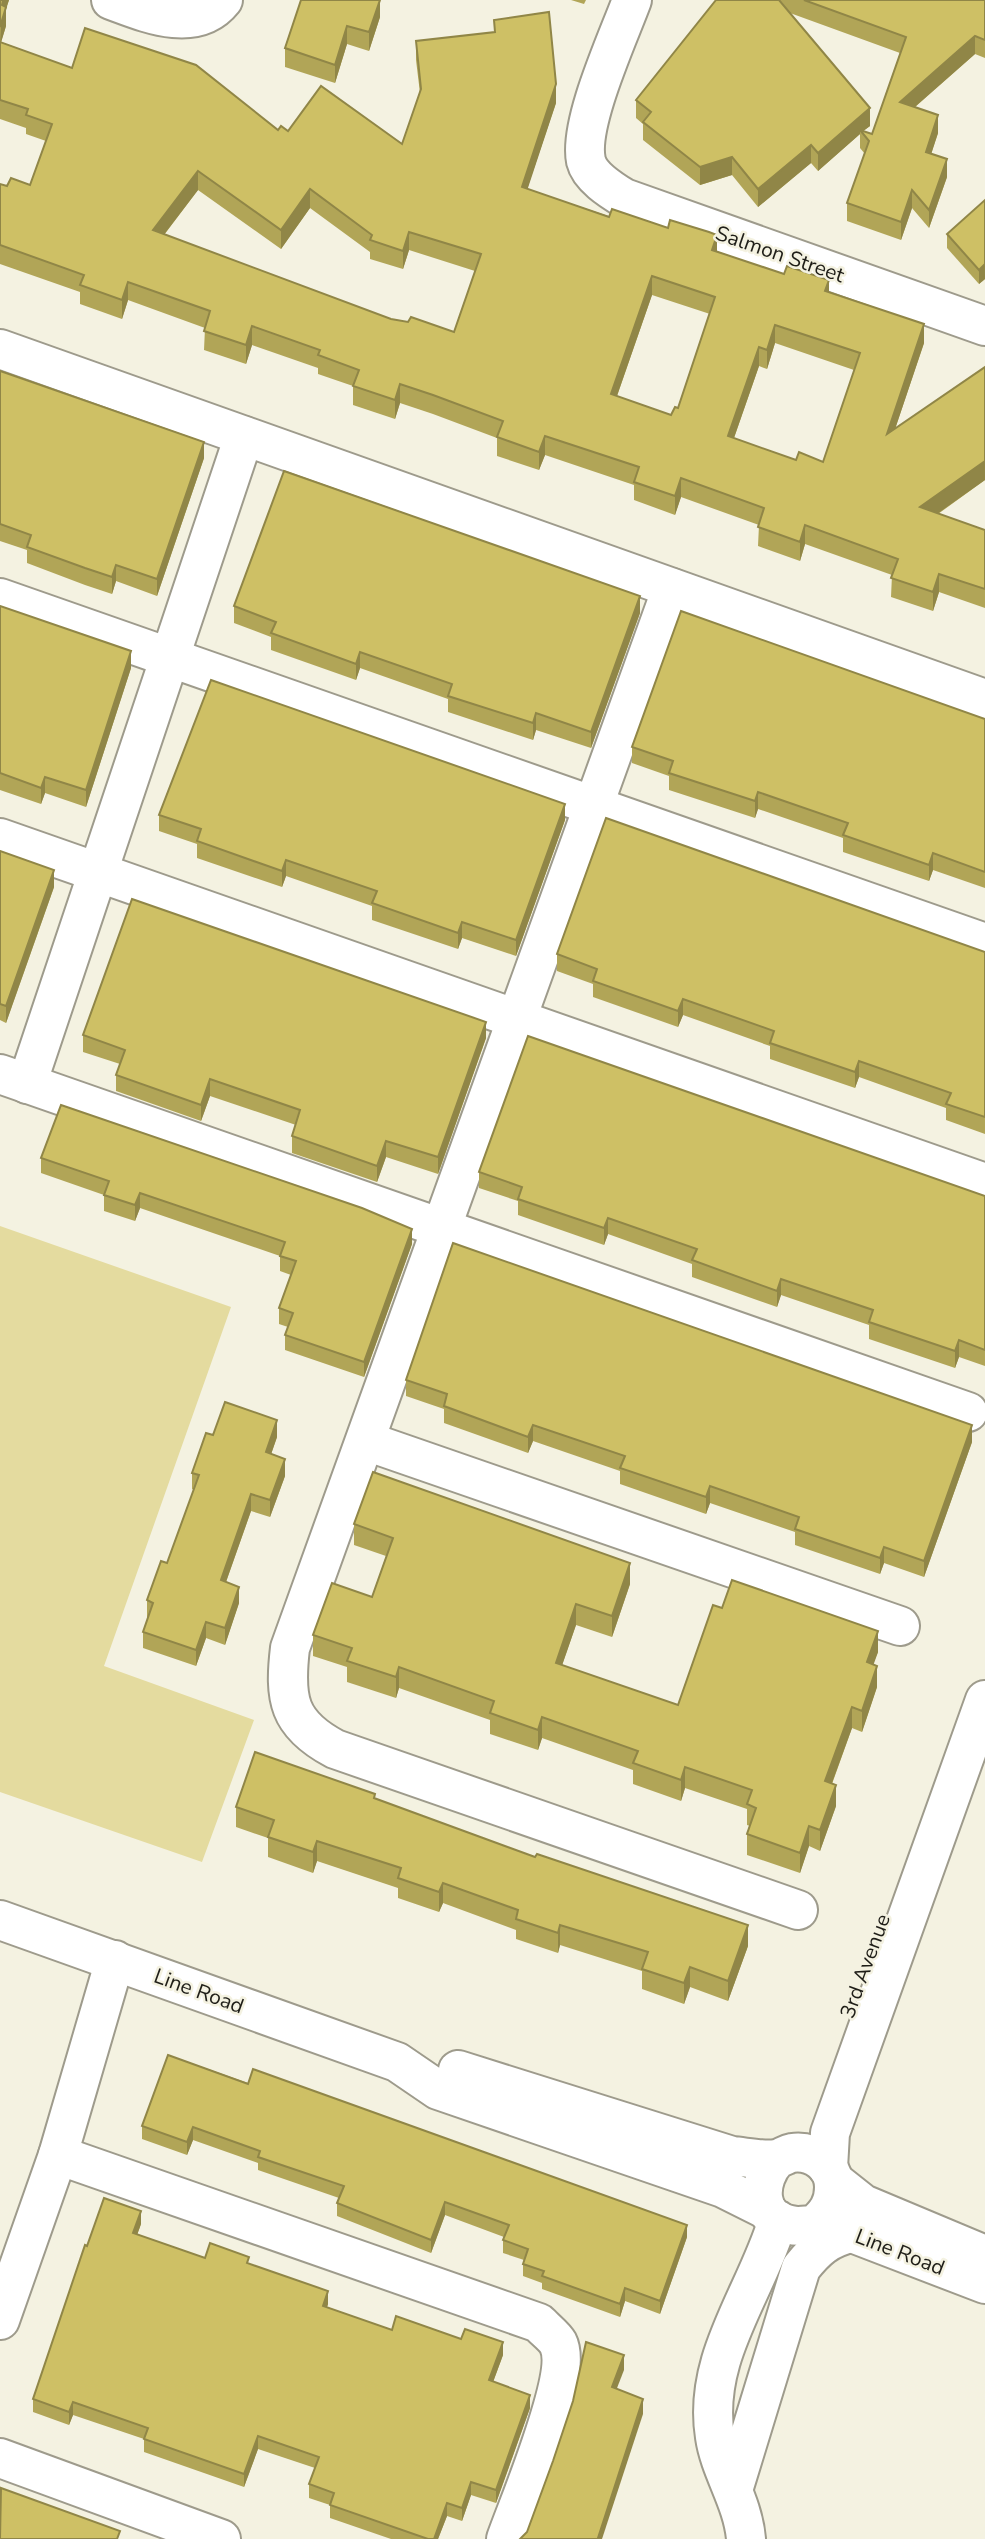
<svg xmlns="http://www.w3.org/2000/svg" width="985" height="2539" font-family="'Nunito Sans',sans-serif">
  <rect width="100%" height="100%" fill="#f4f2e1"/>
  <path fill="#e4db9f" d="M0,1226L231,1307L104,1666L254,1720L202,1862L0,1792Z"/>
  <g fill="none" stroke-linecap="round" stroke-linejoin="round">
    <g stroke="#9e9b8c" stroke-width="42">
      <g id="minor">
        <path d="M111,0C144,12 195,35 223,0"/>
        <path d="M632,0C618,38 578,124 586,161C590,177 611,190 624,198L985,326"/>
        <path d="M0,349L985,699"/>
        <path d="M672,588L290,1648C284,1699 288,1724 335,1749L798,1910"/>
        <path d="M0,598L985,943"/>
        <path d="M0,838L985,1183"/>
        <path d="M0,1074L968,1412"/>
        <path d="M27,1084L244,436"/>
        <path d="M366,1441L900,1626"/>
        <path d="M0,1920L397,2062L438,2090L723,2188L767,2210"/>
        <path d="M458,2070L732,2156C745,2157 763,2161 776,2159C782,2158 786,2154 792,2153C813,2150 834,2165 834,2187C834,2204 827,2214 814,2225C807,2225 798,2227 791,2225C755,2220 757,2179 777,2159"/>
        <path d="M58,2155L539,2323C544,2329 554,2336 558,2343C574,2374 519,2502 506,2539"/>
        <path d="M828,2168L830,2133L985,1700"/>
        <path d="M834,2181L863,2204L985,2255"/>
        <path d="M827,2227L852,2233L985,2284"/>
        <path d="M0,2320L58,2155L115,1960"/>
        <path d="M0,2458L221,2539"/>
        <path d="M734,2487L801,2268C816,2249 828,2238 852,2233"/>
        <path d="M746,2539C743,2502 720,2471 715,2437C702,2357 756,2294 778,2220"/>
      </g>
    </g>
    <use href="#minor" stroke="#fff" stroke-width="38"/>
  </g>
  <g fill="#b1a557" fill-rule="evenodd">
    <path d="M0,0H9L6,9V26L1,42L72,68L278,130L402,144L420,93L416,60V41L494,32V20L556,103L527,189L717,252L829,292L924,343L895,429L985,480L938,514L985,530V608L939,592L933,611L891,597L892,575L805,544L800,561L758,546L759,525L681,497L675,515L634,500V485L545,455L539,470L497,456V438L433,414L400,403L395,419L353,405V386L318,374V368L252,345L246,364L204,350L205,328L128,300L122,319L80,304V292L0,264V184L7,186L30,185L46,141L26,134V128L0,119ZM198,190L281,249L310,208L370,252V259L403,269L409,250L475,271L454,332L391,319L164,235ZM652,295L710,314L678,408L671,415L617,396ZM775,343L854,370L823,462L796,460L734,438L759,366L767,369Z"/>
    <path d="M301,0L380,17L369,51L347,44L335,83L285,67V48Z"/>
    <path d="M571,0H586L584,4Z"/>
    <path d="M716,0H985V58L975,54L915,107L938,133L931,154L947,177L929,228L912,208L901,240L847,221V203L865,154L860,148V134L818,171L811,163L758,207L732,175L700,185L643,140V124L636,118V100ZM790,13L900,53L872,134L863,131L870,126Z"/>
    <path d="M985,200V279L979,284L947,248V234Z"/>
    <path d="M0,371L204,458L157,596L116,581L112,594L85,585L27,563V550L0,541Z"/>
    <path d="M0,606L131,668L86,807L45,793L41,804L0,790Z"/>
    <path d="M234,606L640,613L591,748L536,730L533,740L448,712V699L360,668L356,680L271,650V637L234,623Z"/>
    <path d="M985,719V888L933,870L929,881L843,852V838L758,809L755,818L669,790V776L632,763V747Z"/>
    <path d="M159,815L565,820L516,956L462,938L458,949L372,920V906L286,876L282,887L197,858V844L159,831Z"/>
    <path d="M0,851L54,887L6,1023L0,1020Z"/>
    <path d="M985,952V1134L946,1120V1108L859,1077L855,1088L770,1059V1046L683,1015L678,1027L593,997V984L557,971V954Z"/>
    <path d="M83,1035L486,1038L438,1174L386,1157L377,1182L292,1153V1136L296,1125L210,1096L201,1121L116,1091V1075L120,1064L83,1052Z"/>
    <path d="M41,1158L412,1244L364,1377L285,1350V1335L288,1327L279,1324V1308L291,1275L280,1271V1256L140,1208L135,1221L104,1211V1195L41,1173Z"/>
    <path d="M479,1172L985,1196V1366L959,1357L955,1368L869,1339V1325L781,1295L777,1307L692,1277V1264L608,1234L604,1245L518,1215V1201L479,1188Z"/>
    <path d="M406,1380L972,1442L924,1577L884,1563L880,1574L795,1545V1532L710,1503L706,1514L620,1484V1471L533,1441L528,1453L444,1423V1409L406,1396Z"/>
    <path d="M213,1435L277,1437L271,1454L285,1476L270,1517L251,1511L226,1582L239,1603L225,1645L206,1638L196,1666L143,1648V1632L148,1617H147V1600L167,1563L194,1490L192,1489V1473Z"/>
    <path d="M354,1524L630,1584L612,1637L576,1625L562,1665L678,1705L722,1608L878,1652L873,1664L877,1687L862,1732L852,1728L832,1784L836,1806L820,1851L809,1846L800,1873L747,1855V1834L750,1826L747,1825V1809L685,1788L681,1801L633,1784V1770L542,1738L538,1750L490,1734V1720L399,1688L396,1698L347,1682V1667L313,1656V1635L372,1597L386,1556L354,1545Z"/>
    <path d="M375,1798L748,1946L728,2001L690,1987L684,2004L642,1989V1971L560,1945L558,1953L516,1939V1930L443,1903L439,1912L398,1898V1888L317,1861L313,1873L268,1857V1838L236,1827V1807Z"/>
    <path d="M168,2055L687,2237L660,2314L625,2301L620,2317L542,2289V2283L523,2276V2264L524,2260L503,2253V2240L504,2237L445,2215L431,2253L337,2216V2203L339,2198L258,2170V2163L193,2140L187,2155L142,2139V2126Z"/>
    <path d="M141,2224L137,2235L205,2258L249,2264L328,2304L327,2307L392,2330L503,2355L493,2382L530,2408L496,2503L471,2495L462,2521L447,2516L438,2539H391L330,2518V2505L309,2498V2484L315,2468L258,2449L244,2487L144,2452V2439L73,2415L69,2425L33,2412V2399L87,2246Z"/>
  </g>
  <g fill="#908647">
    <path d="M3,0H9L6,9V26L0,46L2,5Z"/>
    <path d="M380,0V17L369,51V32Z"/>
    <path d="M347,26V44L335,83V65Z"/>
    <path d="M975,36V54L900,120V102Z"/>
    <path d="M556,84V103L522,206V187Z"/>
    <path d="M870,108V126L862,132L860,130V134L818,171V153Z"/>
    <path d="M938,115V133L926,170V152Z"/>
    <path d="M811,145V163L758,207V189Z"/>
    <path d="M732,157V175L700,185V167Z"/>
    <path d="M947,159V177L929,228V210Z"/>
    <path d="M198,171V190L153,249V230Z"/>
    <path d="M310,189V208L281,249V230Z"/>
    <path d="M912,190V208L901,240V222Z"/>
    <path d="M409,232V250L403,269V251Z"/>
    <path d="M717,235V254L712,250Z"/>
    <path d="M985,264V279L979,284V270Z"/>
    <path d="M652,276V295L611,413V394Z"/>
    <path d="M829,280V298L825,291Z"/>
    <path d="M128,282V300L122,319V300Z"/>
    <path d="M924,324V343L887,453V434Z"/>
    <path d="M775,325V343L767,369V350Z"/>
    <path d="M252,326V345L246,364V345Z"/>
    <path d="M759,347V366L728,455V436Z"/>
    <path d="M400,384V403L395,419V400Z"/>
    <path d="M545,436V455L539,470V452Z"/>
    <path d="M204,442V458L157,596V579Z"/>
    <path d="M985,461V480L920,526V507Z"/>
    <path d="M681,478V497L675,515V496Z"/>
    <path d="M805,525V544L800,561V542Z"/>
    <path d="M116,565V581L112,594V577Z"/>
    <path d="M939,574V592L933,611V592Z"/>
    <path d="M640,596V613L591,748V732Z"/>
    <path d="M131,651V668L86,807V790Z"/>
    <path d="M360,652V668L356,680V664Z"/>
    <path d="M536,713V730L533,740V723Z"/>
    <path d="M45,777V793L41,804V788Z"/>
    <path d="M758,792V809L755,818V801Z"/>
    <path d="M565,804V820L516,956V940Z"/>
    <path d="M933,853V870L929,881V865Z"/>
    <path d="M286,860V876L282,887V871Z"/>
    <path d="M54,870V887L6,1023V1006Z"/>
    <path d="M462,922V938L458,949V933Z"/>
    <path d="M683,999V1015L678,1027V1011Z"/>
    <path d="M486,1022V1038L438,1174V1157Z"/>
    <path d="M859,1061V1077L855,1088V1072Z"/>
    <path d="M210,1079V1096L201,1121V1105Z"/>
    <path d="M386,1141V1157L377,1182V1166Z"/>
    <path d="M140,1193V1208L135,1221V1205Z"/>
    <path d="M608,1218V1234L604,1245V1228Z"/>
    <path d="M412,1229V1244L364,1377V1362Z"/>
    <path d="M781,1279V1295L777,1307V1291Z"/>
    <path d="M959,1340V1357L955,1368V1351Z"/>
    <path d="M277,1420V1437L266,1469V1452Z"/>
    <path d="M533,1425V1441L528,1453V1437Z"/>
    <path d="M972,1425V1442L924,1577V1561Z"/>
    <path d="M285,1459V1476L270,1517V1500Z"/>
    <path d="M710,1486V1503L706,1514V1497Z"/>
    <path d="M251,1494V1511L221,1596V1580Z"/>
    <path d="M884,1547V1563L880,1574V1558Z"/>
    <path d="M630,1563V1584L612,1637V1616Z"/>
    <path d="M239,1587V1603L225,1645V1628Z"/>
    <path d="M576,1604V1625L556,1683V1663Z"/>
    <path d="M206,1622V1638L196,1666V1650Z"/>
    <path d="M878,1631V1652L867,1683V1662Z"/>
    <path d="M877,1666V1687L862,1732V1711Z"/>
    <path d="M399,1667V1688L396,1698V1677Z"/>
    <path d="M852,1707V1728L825,1802V1781Z"/>
    <path d="M542,1717V1738L538,1750V1730Z"/>
    <path d="M685,1767V1788L681,1801V1780Z"/>
    <path d="M836,1785V1806L820,1851V1830Z"/>
    <path d="M809,1826V1846L800,1873V1853Z"/>
    <path d="M317,1841V1861L313,1873V1852Z"/>
    <path d="M443,1883V1903L439,1912V1892Z"/>
    <path d="M560,1925V1945L558,1953V1933Z"/>
    <path d="M748,1925V1946L728,2001V1981Z"/>
    <path d="M690,1967V1987L684,2004V1983Z"/>
    <path d="M193,2127V2140L187,2155V2142Z"/>
    <path d="M445,2202V2215L431,2253V2240Z"/>
    <path d="M141,2211V2224L133,2246V2233Z"/>
    <path d="M687,2225V2237L660,2314V2301Z"/>
    <path d="M625,2288V2301L620,2317V2304Z"/>
    <path d="M328,2291V2304L323,2319V2306Z"/>
    <path d="M503,2342V2355L489,2393V2380Z"/>
    <path d="M624,2355V2370L612,2401V2387Z"/>
    <path d="M530,2395V2408L496,2503V2490Z"/>
    <path d="M643,2399V2414L602,2539H598Z"/>
    <path d="M73,2402V2415L69,2425V2412Z"/>
    <path d="M258,2436V2449L244,2487V2474Z"/>
    <path d="M471,2482V2495L462,2521V2508Z"/>
    <path d="M447,2503V2516L438,2539H434Z"/>
  </g>
  <g fill="#cec065" stroke="#908647" stroke-width="2" fill-rule="evenodd">
    <path d="M0,0H3L2,5L6,7L0,27Z"/>
    <path d="M301,0H380L369,32L347,26L335,65L285,48Z"/>
    <path d="M716,0H779L870,108L818,153L811,145L758,189L732,157L700,167L643,122L651,112L636,100Z"/>
    <path d="M804,0H985V40L975,36L900,102L938,115L926,152L947,159L929,210L912,190L901,222L847,203L869,141L860,130L872,134L906,37Z"/>
    <path d="M549,12L556,84L522,187L609,217L612,209L668,228L670,220L709,232L717,235L712,250L784,274L787,266L829,280L825,291L924,324L887,434L985,367V461L920,507L985,530V589L939,574L933,592L891,578L898,559L805,525L800,542L758,527L764,508L681,478L675,496L634,482L639,467L545,436L539,452L497,437L503,421L433,395L400,384L395,400L353,386L359,370L318,355L320,350L252,326L246,345L204,331L210,311L128,282L122,300L80,285L84,275L0,245V184L7,186L11,178L30,185L52,124L26,115L28,109L0,100V42L72,68L85,28L196,65L278,130L281,126L288,131L321,86L402,144L421,89L416,41L495,32L494,20ZM198,171L281,230L310,189L372,235L370,240L403,251L409,232L481,254L454,332L411,317L408,322L391,319L153,230ZM652,276L715,297L678,408L675,407L671,415L611,394ZM775,325L860,353L823,462L799,452L796,460L728,436L759,347L767,350Z"/>
    <path d="M985,200V264L979,270L947,234Z"/>
    <path d="M0,371L204,442L157,579L116,565L112,577L85,568L27,547L31,535L0,524Z"/>
    <path d="M284,471L640,596L591,732L536,713L533,723L448,696L452,684L360,652L356,664L271,633L276,622L234,606Z"/>
    <path d="M0,606L131,651L86,790L45,777L41,788L0,773Z"/>
    <path d="M681,611L985,719V872L933,853L929,865L843,835L848,823L758,792L755,801L669,773L673,761L632,747Z"/>
    <path d="M211,680L565,804L516,940L462,922L458,933L372,903L377,891L286,860L282,871L197,841L201,829L159,815Z"/>
    <path d="M606,818L985,952V1117L946,1104L951,1093L859,1061L855,1072L770,1043L774,1031L683,999L678,1011L593,981L597,969L557,954Z"/>
    <path d="M0,851L54,870L6,1006L0,1004Z"/>
    <path d="M132,899L486,1022L438,1157L386,1141L377,1166L292,1136L300,1110L210,1079L201,1105L116,1075L125,1050L83,1035Z"/>
    <path d="M528,1036L985,1196V1350L959,1340L955,1351L869,1322L873,1310L781,1279L777,1291L692,1260L697,1249L608,1218L604,1228L518,1199L522,1187L479,1172Z"/>
    <path d="M61,1105L362,1208L412,1229L364,1362L285,1335L293,1313L279,1308L296,1261L280,1256L285,1242L140,1193L135,1205L104,1195L109,1181L41,1158Z"/>
    <path d="M453,1243L972,1425L924,1561L884,1547L880,1558L795,1529L799,1517L710,1486L706,1497L620,1468L625,1456L533,1425L528,1437L444,1406L447,1394L406,1380Z"/>
    <path d="M225,1402L277,1420L266,1452L285,1459L270,1500L251,1494L221,1580L239,1587L225,1628L206,1622L196,1650L143,1632L153,1603L147,1600L161,1561L167,1563L199,1475L192,1473L206,1433L213,1435Z"/>
    <path d="M373,1472L630,1563L612,1616L576,1604L556,1663L678,1705L713,1605L722,1608L732,1580L878,1631L867,1662L877,1666L862,1711L852,1707L825,1781L836,1785L820,1830L809,1826L800,1853L747,1834L756,1808L747,1804L752,1790L685,1767L681,1780L633,1763L638,1751L542,1717L538,1730L490,1713L494,1701L399,1667L396,1677L347,1661L352,1648L313,1635L332,1583L372,1597L393,1538L354,1524Z"/>
    <path d="M255,1752L375,1794L374,1798L535,1857L537,1854L748,1925L728,1981L690,1967L684,1983L642,1969L648,1952L560,1925L558,1933L516,1919L518,1910L443,1883L439,1892L398,1878L401,1868L317,1841L313,1852L268,1837L274,1820L236,1807Z"/>
    <path d="M168,2055L248,2084L253,2069L687,2225L660,2301L625,2288L620,2304L542,2276L544,2271L523,2264L528,2249L503,2240L509,2225L445,2202L431,2240L337,2203L344,2186L258,2157L260,2151L193,2127L187,2142L142,2126Z"/>
    <path d="M104,2198L141,2211L133,2233L205,2258L210,2243L249,2257L247,2263L328,2291L323,2306L392,2330L396,2316L461,2339L465,2329L503,2342L489,2380L530,2395L496,2490L471,2482L462,2508L447,2503L434,2539H428L330,2505L334,2493L309,2484L319,2457L258,2436L244,2474L144,2439L148,2428L73,2402L69,2412L33,2399L85,2245L87,2246Z"/>
    <path d="M586,2342L624,2355L612,2387L643,2399L598,2538L600,2539H520L527,2532L553,2461L573,2401Z"/>
    <path d="M1,2488L120,2531L117,2539H0Z"/>
  </g>
  <g text-anchor="middle" dominant-baseline="central" stroke-width="5" stroke-linejoin="round" paint-order="stroke">
    <g font-size="21" fill="#1f1e18" stroke="#f4f2e1">
      <text transform="translate(780 254) rotate(19)">Salmon Street</text>
      <text transform="translate(865 1966) rotate(-70)">3rd Avenue</text>
      <text transform="translate(199 1991) rotate(20)">Line Road</text>
      <text transform="translate(900 2252) rotate(21)">Line Road</text>
    </g>
  </g>
</svg>
